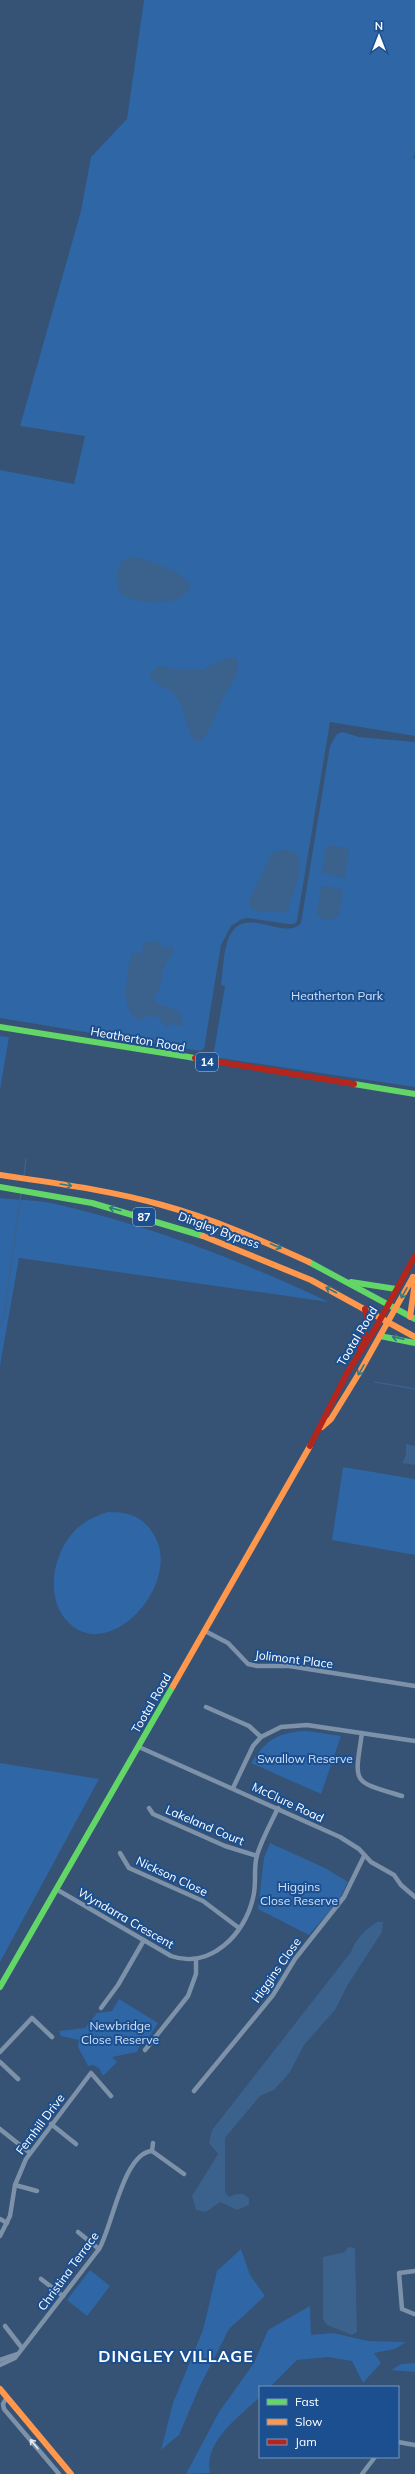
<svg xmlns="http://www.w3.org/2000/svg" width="415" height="2474" font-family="Mulish,sans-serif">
  <rect width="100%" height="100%" fill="#365274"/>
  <g fill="#2f66a5">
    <path d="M144,0H415V154L413,158H415V736L330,722L297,921L294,924H288L247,918L242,919L231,926L221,945L204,1049L200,1051L0,1018V470L74,484L85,436L20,426L81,211L91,157L127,119Z"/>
    <path d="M343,732L359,737L415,742V1087L213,1057L225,986L221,985C223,970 223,951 229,937C244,903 285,942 301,923L330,746L337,734Z"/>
    <path d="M0,1036L9,1037L0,1090Z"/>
    <path d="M0,1198C20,1200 41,1200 60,1205C154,1227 242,1261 329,1302L19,1258L0,1366Z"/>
    <path d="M343,1467L415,1479V1555L332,1540Z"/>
    <path d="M108,1512C129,1512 143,1516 154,1535C183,1581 112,1664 69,1623C42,1597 54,1546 81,1525C89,1519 98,1515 108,1512Z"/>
    <path d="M307,1731L341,1736L321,1794L251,1763C267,1739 278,1732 307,1731Z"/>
    <path d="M0,1763L99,1779L0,1962Z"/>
    <path d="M270,1843L325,1868L348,1882L339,1900L309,1935L258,1909L264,1858Z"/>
    <path d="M119,1999L158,2023L147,2040L141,2043L137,2052L112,2057L117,2062L103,2076L99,2068L93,2065L88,2066L78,2047L79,2040L61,2036L59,2031L85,2028L97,2013L112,2011Z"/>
    <path d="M241,2249L250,2275L265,2296L229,2329L199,2388L179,2435L161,2450L173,2403L203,2330L217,2271Z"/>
    <path d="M90,2270L110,2286L87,2316L67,2300Z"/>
    <path d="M310,2306L311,2335L333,2333L368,2341L406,2342L395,2349L374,2353L381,2363L363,2383L352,2361L328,2357L297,2360L270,2387H260V2397C240,2416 203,2442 210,2473L186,2474L219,2412L254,2363L268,2330Z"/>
    <path d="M415,2363V2372L391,2370L401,2364Z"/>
  </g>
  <g fill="#3b618d">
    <path d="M134,557C148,560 183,572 190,584C188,609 137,604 122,595C113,583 115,557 134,557Z"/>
    <path d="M230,657L238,659L237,674L224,696L209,730L200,742L195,741C185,728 187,710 175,695C168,686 152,686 150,673L158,666L176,669H203Z"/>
    <path d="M330,845L349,849L345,878L322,873L325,849Z"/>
    <path d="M283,850L295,852L300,858L299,875L288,910L284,913L252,910L249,905L250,899L271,854L275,851Z"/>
    <path d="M327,886L343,890L339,916C330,920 323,922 317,914L321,887Z"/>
    <path d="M157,941L161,943L162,948L172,946L174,950L163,969L161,984L154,1000L158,1004L179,1011L184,1026L174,1024L166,1027L159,1018L149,1015L141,1020C117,1016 128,967 132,952L135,954L143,950V943Z"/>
    <path d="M406,1444L415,1446V1465L402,1463L406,1455Z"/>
    <path d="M377,1922H383L382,1932L347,1986L335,2010L304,2045L290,2072L274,2090L260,2096L225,2138V2192L229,2197C237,2193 241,2192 249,2198V2205L237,2210L220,2202L206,2212L196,2210L192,2196L218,2154L209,2143L212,2130L351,1952C355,1939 366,1929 377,1922Z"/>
    <path d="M348,2247L355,2248L357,2332L352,2335L327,2325L323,2319V2257L345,2252Z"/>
  </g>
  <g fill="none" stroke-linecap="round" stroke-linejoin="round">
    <g stroke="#3b618d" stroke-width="1.5">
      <path d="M24,1176L26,1159"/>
      <path d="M0,1326L4,1317L21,1193"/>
      <path d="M375,1382L415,1389"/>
    </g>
    <g stroke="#7d92a8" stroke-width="4.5">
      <path d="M205,1631L228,1643L248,1664L257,1666H289L415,1686"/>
      <path d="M206,1707L249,1726L261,1737"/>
      <path d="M362,1733C354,1785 352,1781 402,1796"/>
      <path d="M139,1747L340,1837L359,1849L371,1862L394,1875L401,1885L415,1897"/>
      <path d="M233,1788L253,1746L261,1737L281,1727L307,1725L415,1741"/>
      <path d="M149,1808L153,1814L225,1846L257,1856"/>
      <path d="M120,1853L129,1868L203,1901L239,1928"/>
      <path d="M56,1889L171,1956C210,1970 245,1934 253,1898C257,1884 253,1869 257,1855C262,1839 271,1823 278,1808"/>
      <path d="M101,2008L118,1985L144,1940"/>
      <path d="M145,2050L188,1996L196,1974V1960"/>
      <path d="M0,2052L32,2018L52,2037"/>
      <path d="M0,2062L18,2079"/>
      <path d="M194,2091L273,1995L295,1959L344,1897L364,1856"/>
      <path d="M51,2124L76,2144"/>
      <path d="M0,2129L30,2153"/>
      <path d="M152,2151L153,2143"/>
      <path d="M15,2185L37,2191"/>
      <path d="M0,2219L7,2223"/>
      <path d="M78,2232L99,2249"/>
      <path d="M0,2236L10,2216L15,2185L26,2159L91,2073L111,2096"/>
      <path d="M41,2279L63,2296"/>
      <path d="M414,2314L402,2309L399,2273L415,2271"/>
      <path d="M5,2326L22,2348"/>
      <path d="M0,2360L17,2354"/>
      <path d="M0,2365L15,2358L99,2249C112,2228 123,2153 152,2151L184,2174"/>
      <path d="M7,2397L3,2404L4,2409L59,2474"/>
      <path d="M398,2442L415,2445"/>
      <path d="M362,2474L375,2457"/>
    </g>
    <g stroke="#63d668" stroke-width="6">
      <path d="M0,1027L195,1058"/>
      <path d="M354,1084L415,1094"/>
      <path d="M0,1187L92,1203L203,1236"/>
      <path d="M309,1262L415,1319"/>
      <path d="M351,1282L396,1289"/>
      <path d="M380,1336L415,1343"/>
      <path d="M0,1987L173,1686"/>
    </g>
    <g stroke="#ff974d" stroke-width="6">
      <path d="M0,1175C54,1183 109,1190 162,1205C213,1219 261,1240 309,1262"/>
      <path d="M203,1236L311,1280L415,1337"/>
      <path d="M410,1317L414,1289L413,1277"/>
      <path d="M322,1427L331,1419L358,1375L413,1277"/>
      <path d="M173,1686L310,1446"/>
      <path d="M0,2389L71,2474"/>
    </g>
    <g stroke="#b3261e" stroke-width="6">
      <path d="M195,1058L354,1084"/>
      <path d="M360,1352L367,1320L365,1309"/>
      <path d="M310,1446L347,1373L375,1329L415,1256"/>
    </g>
  </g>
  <defs><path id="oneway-shaft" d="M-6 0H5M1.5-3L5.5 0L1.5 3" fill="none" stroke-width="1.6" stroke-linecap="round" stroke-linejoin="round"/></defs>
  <g stroke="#317883">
    <use href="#oneway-shaft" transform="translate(66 1185) rotate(9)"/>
    <use href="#oneway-shaft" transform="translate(115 1209) rotate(-166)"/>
    <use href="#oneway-shaft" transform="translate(276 1246) rotate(23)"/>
    <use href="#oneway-shaft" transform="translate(331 1290) rotate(-152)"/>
    <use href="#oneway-shaft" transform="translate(404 1293) rotate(120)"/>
    <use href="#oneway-shaft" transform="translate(398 1338) rotate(-169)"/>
    <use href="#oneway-shaft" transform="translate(361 1370) rotate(120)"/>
  </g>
  <use stroke="#e5e9ee" href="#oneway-shaft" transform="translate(34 2444) rotate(-130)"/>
  <g text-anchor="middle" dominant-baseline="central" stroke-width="4" stroke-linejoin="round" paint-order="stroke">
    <g fill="#1b4f8f" stroke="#bbcadd" stroke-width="1">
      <rect x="196" y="1053" width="22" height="18" rx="3"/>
      <rect x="133" y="1208" width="22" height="18" rx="3"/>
    </g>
    <g font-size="11" font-weight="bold" fill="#fff">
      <text x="207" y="1062">14</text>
      <text x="144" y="1217">87</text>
    </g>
    <g font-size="12" fill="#cfe3fa" stroke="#1b4f8f">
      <text x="337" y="995">Heatherton Park</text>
      <text x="305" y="1758">Swallow Reserve</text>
      <text x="299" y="1886">Higgins<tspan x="299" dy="14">Close Reserve</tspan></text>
      <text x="120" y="2025">Newbridge<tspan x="120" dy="14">Close Reserve</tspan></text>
    </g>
    <g font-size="12" fill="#fff" stroke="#1b4f8f">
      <text transform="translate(138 1039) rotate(10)">Heatherton Road</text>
      <text transform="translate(219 1230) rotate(20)">Dingley Bypass</text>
      <text transform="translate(357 1336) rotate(-59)">Tootal Road</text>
      <text transform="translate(294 1659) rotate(7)">Jolimont Place</text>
      <text transform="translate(151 1703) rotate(-60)">Tootal Road</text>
      <text transform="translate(288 1802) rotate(25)">McClure Road</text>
      <text transform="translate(205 1825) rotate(23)">Lakeland Court</text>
      <text transform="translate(172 1876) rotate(25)">Nickson Close</text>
      <text transform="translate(126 1918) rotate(30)">Wyndarra Crescent</text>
      <text transform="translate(276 1970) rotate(-55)">Higgins Close</text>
      <text transform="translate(40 2124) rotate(-53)">Fernhill Drive</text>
      <text transform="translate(68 2271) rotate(-54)">Christina Terrace</text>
    </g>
    <g font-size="16" font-weight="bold" letter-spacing="1" fill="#fff" stroke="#1b4f8f">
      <text x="176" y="2356">DINGLEY VILLAGE</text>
    </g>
  </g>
  <rect x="259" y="2386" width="140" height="72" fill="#1b4f8f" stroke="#7695bc"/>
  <rect x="267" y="2399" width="20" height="6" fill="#63d668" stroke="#7695bc"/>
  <text x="295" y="2406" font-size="12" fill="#ffffff">Fast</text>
  <rect x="267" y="2419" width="20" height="6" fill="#ff974d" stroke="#7695bc"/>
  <text x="295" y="2426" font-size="12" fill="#ffffff">Slow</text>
  <rect x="267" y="2439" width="20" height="6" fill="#b3261e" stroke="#7695bc"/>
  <text x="295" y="2446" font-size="12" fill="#ffffff">Jam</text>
  <g transform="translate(379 36)" stroke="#1b4f8f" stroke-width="3" paint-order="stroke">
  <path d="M0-3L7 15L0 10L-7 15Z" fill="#ffffff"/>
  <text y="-6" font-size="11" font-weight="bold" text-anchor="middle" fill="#ffffff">N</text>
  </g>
</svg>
